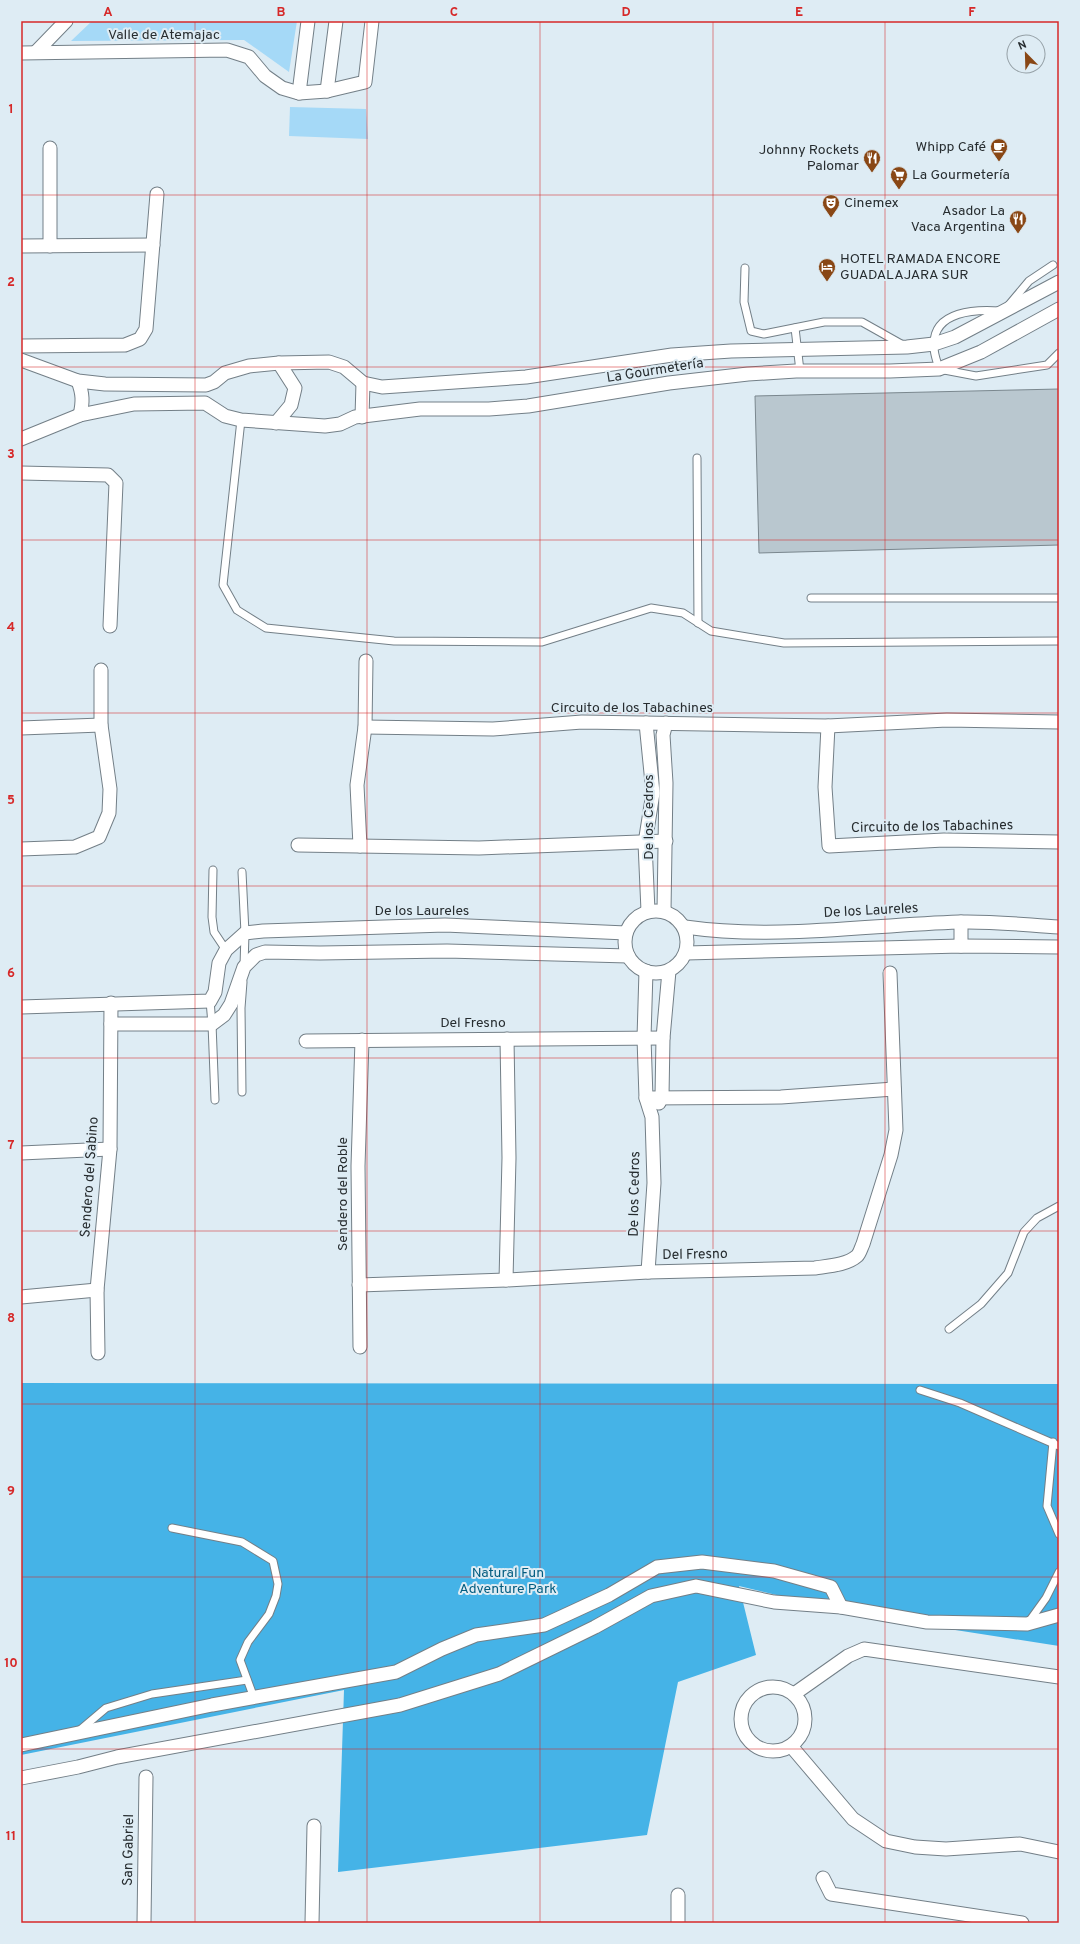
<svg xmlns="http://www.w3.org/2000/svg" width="1080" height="1944" font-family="Overpass,sans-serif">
  <rect width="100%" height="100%" fill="#deecf4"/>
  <g fill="#a5d9f7">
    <path d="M92,21H297L289,72L244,40L71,41Z"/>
    <path d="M290,107L366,109L368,139L289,136Z"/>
  </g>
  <path fill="#45b3e7" d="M21,1383L1059,1384V1646L859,1615L739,1586L756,1655L678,1682L647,1835L338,1872L344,1690L21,1755Z"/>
  <path fill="#b9c7cf" stroke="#7a878e" d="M1059,389V545L759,553L755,396Z"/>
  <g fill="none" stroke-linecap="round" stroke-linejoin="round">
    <g stroke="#737f87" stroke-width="9">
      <g id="service">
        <path d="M745,268L744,302L751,331L764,334L824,322H862L903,345"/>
        <path d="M1008,306L1029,281L1053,265"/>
        <path d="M1000,311C976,309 934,311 934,344C933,352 937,361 939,369L976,376L1047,365L1059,353"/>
        <path d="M795,328L800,371"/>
        <path d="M241,420L223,585L237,610L266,628L394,641L542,642L651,608L683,613L711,631L784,643L1059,641"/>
        <path d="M697,458L698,623"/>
        <path d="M811,598H1059"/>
        <path d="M213,870L212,917L214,932L226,950"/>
        <path d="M242,872L245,933L244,966"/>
        <path d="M210,1001L212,1024L215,1100"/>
        <path d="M242,1092L241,1008L243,982"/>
        <path d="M949,1329L981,1304L1008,1273L1024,1232L1037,1218L1059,1206"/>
        <path d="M920,1390L960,1403L1059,1446"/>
        <path d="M1053,1442L1047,1506L1059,1534"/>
        <path d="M172,1528L242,1542L273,1561L278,1584L276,1596L269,1614L248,1642L240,1660L254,1698"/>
        <path d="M1028,1623L1046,1598L1059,1572"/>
        <path d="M80,1730L106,1708L152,1694L247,1680"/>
      </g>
    </g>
    <g stroke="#737f87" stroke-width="15">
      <g id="minor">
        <path d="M36,52L66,21"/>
        <path d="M21,53L227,50L249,57L265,76L282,88L299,93L327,91L365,82L372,21"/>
        <path d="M327,91L336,21"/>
        <path d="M299,93L308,21"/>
        <path d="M21,246L153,245"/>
        <path d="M50,246V148"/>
        <path d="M21,346L125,345L140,339L146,329L157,194"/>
        <path d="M21,360L78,381L105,384L206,385L214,382L225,373L249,366L279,363L329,362L344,367L363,383L382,387L526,377L672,355L731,351L907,347L934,344L955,337L1059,282"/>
        <path d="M78,381C83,394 83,402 80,415"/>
        <path d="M362,417L363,383"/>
        <path d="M276,423L291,405L295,388L279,363"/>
        <path d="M21,439L80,415L134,404L205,403L225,416L241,420L325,426L340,424L355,417L420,409H489L528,406L669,383L748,374L796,371H890L939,369L981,352L1059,309"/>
        <path d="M21,473L108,475L116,483L110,626"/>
        <path d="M646,723L653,793L645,843L648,911"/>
        <path d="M828,726L825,787L829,846L944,840L1059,842"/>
        <path d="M365,727L493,729L582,722L828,726L947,720L1059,722"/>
        <path d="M21,728L101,725"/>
        <path d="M298,845L479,848L666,841"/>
        <path d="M360,846L357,785L365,727L366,661"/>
        <path d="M21,849L75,847L99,837L109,813L110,789L101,725V670"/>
        <circle cx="656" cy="942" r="31"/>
        <path d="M664,911L666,783L663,735L666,723"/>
        <path d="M961,922V946"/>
        <path d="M685,927C776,940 868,925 959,922C992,921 1026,925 1059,927"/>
        <path d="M686,953L961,946L1059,947"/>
        <path d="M646,971L644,1038L646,1098L652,1117L654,1183L648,1272"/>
        <path d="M21,1007L210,1001L215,992L219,963L226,950L245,933L263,931L445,925L626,933"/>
        <path d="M111,1024H212L224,1015L231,1004L244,967L256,955L265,952L320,953L447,951L628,956"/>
        <path d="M306,1041L663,1038"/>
        <path d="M646,1098L781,1097L894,1089"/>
        <path d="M659,1103L662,1096L663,1038L669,971"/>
        <path d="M21,1153L110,1149"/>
        <path d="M506,1280L509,1158L507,1039"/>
        <path d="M359,1285L506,1280L648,1272L815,1268C828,1266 847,1265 857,1256C860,1253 861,1248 863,1244L891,1155L896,1130L890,973"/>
        <path d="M21,1297L97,1290"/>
        <path d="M360,1347L358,1166L362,1040"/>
        <path d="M98,1353L97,1290L110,1149L111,1003"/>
        <circle cx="773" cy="1719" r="32"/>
        <path d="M794,1694L848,1656L864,1649L1059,1677"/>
        <path d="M21,1745L212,1705L396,1672L442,1649L476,1635L544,1625L609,1595L657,1567L702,1562L774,1571L831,1587L841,1607"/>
        <path d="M791,1746L853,1819L886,1841L915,1847L946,1849L1020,1844L1059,1852"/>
        <path d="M21,1778L78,1767L117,1757L400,1705L499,1674L595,1627L651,1596L696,1586L774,1602L841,1607L927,1622L1027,1624L1059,1615"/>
        <path d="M823,1878L831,1894L1022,1923"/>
        <path d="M144,1923L146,1777"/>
        <path d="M312,1923L314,1826"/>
        <path d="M678,1923V1895"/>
      </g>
    </g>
    <use href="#service" stroke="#fff" stroke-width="7"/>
    <use href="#minor" stroke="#fff" stroke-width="13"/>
  </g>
  <path fill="none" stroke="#d62828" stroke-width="1" stroke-opacity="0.55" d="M195,21V1923M367,21V1923M540,21V1923M713,21V1923M885,21V1923M21,195H1059M21,367H1059M21,540H1059M21,713H1059M21,886H1059M21,1058H1059M21,1231H1059M21,1404H1059M21,1577H1059M21,1749H1059"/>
  <defs>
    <g id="cafe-pin" transform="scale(0.9)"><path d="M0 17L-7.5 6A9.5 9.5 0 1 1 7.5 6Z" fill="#894715" stroke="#deecf4"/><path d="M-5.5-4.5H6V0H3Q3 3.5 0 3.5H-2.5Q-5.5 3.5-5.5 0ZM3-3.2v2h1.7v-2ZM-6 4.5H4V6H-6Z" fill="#fff"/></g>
    <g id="restaurant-pin" transform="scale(0.9)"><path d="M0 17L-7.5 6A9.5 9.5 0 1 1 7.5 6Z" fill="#894715" stroke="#deecf4"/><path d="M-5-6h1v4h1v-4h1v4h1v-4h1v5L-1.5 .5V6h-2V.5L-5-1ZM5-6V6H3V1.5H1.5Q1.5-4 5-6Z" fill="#fff"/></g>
    <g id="supermarket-pin" transform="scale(0.9)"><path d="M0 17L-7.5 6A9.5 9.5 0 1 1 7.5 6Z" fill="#894715" stroke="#deecf4"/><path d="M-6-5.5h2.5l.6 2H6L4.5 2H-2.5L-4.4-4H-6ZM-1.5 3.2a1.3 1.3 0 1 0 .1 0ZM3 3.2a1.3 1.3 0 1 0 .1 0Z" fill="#fff"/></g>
    <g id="theatre-pin" transform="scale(0.9)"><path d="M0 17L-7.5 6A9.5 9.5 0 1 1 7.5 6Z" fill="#894715" stroke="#deecf4"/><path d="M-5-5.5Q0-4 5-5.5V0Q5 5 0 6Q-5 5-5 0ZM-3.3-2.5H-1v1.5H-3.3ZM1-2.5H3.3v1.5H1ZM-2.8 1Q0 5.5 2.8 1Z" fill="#fff"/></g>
    <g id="hotel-pin" transform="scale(0.9)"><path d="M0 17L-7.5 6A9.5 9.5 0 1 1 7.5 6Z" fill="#894715" stroke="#deecf4"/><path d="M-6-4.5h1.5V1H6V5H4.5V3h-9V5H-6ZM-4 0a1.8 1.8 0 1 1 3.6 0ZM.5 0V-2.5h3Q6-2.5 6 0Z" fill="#fff"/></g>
  </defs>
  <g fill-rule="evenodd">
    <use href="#cafe-pin" x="999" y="147"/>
    <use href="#restaurant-pin" x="872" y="158"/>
    <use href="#supermarket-pin" x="899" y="175"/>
    <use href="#theatre-pin" x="831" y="203"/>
    <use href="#restaurant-pin" x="1018" y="219"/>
    <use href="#hotel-pin" x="827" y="267"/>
  </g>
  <g text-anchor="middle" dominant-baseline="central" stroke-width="4" stroke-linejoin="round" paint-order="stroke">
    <g font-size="14" fill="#272d30" stroke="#deecf4">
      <text x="164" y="35">Valle de Atemajac</text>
      <text transform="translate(655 371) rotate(-9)">La Gourmetería</text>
      <text x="632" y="708">Circuito de los Tabachines</text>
      <text transform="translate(649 817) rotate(-90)">De los Cedros</text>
      <text transform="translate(932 827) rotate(-1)">Circuito de los Tabachines</text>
      <text x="422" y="911">De los Laureles</text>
      <text transform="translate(871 911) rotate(-3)">De los Laureles</text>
      <text x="473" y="1023">Del Fresno</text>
      <text transform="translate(90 1177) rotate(-86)">Sendero del Sabino</text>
      <text transform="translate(343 1194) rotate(-90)">Sendero del Roble</text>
      <text transform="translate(635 1194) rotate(-89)">De los Cedros</text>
      <text transform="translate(695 1255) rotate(-1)">Del Fresno</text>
      <text transform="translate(129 1850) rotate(-89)">San Gabriel</text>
    </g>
    <g font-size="14" fill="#272d30" stroke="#deecf4" text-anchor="end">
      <text x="986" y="147">Whipp Café</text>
      <text x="859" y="150">Johnny Rockets<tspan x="859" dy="16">Palomar</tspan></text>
      <text x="912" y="175" text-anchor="start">La Gourmetería</text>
      <text x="844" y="203" text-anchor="start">Cinemex</text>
      <text x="1005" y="211">Asador La<tspan x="1005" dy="16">Vaca Argentina</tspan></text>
      <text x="840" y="259" text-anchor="start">HOTEL RAMADA ENCORE<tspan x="840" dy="16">GUADALAJARA SUR</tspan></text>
    </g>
    <g font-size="14" fill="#035d80" stroke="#deecf4">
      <text x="508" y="1573">Natural Fun<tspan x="508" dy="16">Adventure Park</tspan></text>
    </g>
  </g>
  <rect width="1080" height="1944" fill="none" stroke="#deecf4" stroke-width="44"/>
  <g transform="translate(1026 54) rotate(337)"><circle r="19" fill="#deecf4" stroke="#95a0a6"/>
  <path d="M0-3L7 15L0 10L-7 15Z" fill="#894715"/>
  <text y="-6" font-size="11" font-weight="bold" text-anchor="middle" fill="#272d30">N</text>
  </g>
  <rect x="22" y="22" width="1036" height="1900" fill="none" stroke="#d62828" stroke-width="1.5"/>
  <g font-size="13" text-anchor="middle" font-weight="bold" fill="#d62828">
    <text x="108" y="16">A</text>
    <text x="281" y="16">B</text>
    <text x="454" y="16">C</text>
    <text x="626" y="16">D</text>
    <text x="799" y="16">E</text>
    <text x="972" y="16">F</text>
    <text x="11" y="113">1</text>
    <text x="11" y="286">2</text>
    <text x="11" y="458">3</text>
    <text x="11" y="631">4</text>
    <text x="11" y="804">5</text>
    <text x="11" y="977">6</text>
    <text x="11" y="1149">7</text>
    <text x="11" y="1322">8</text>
    <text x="11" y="1495">9</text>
    <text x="11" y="1667">10</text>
    <text x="11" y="1840">11</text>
  </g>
</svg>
